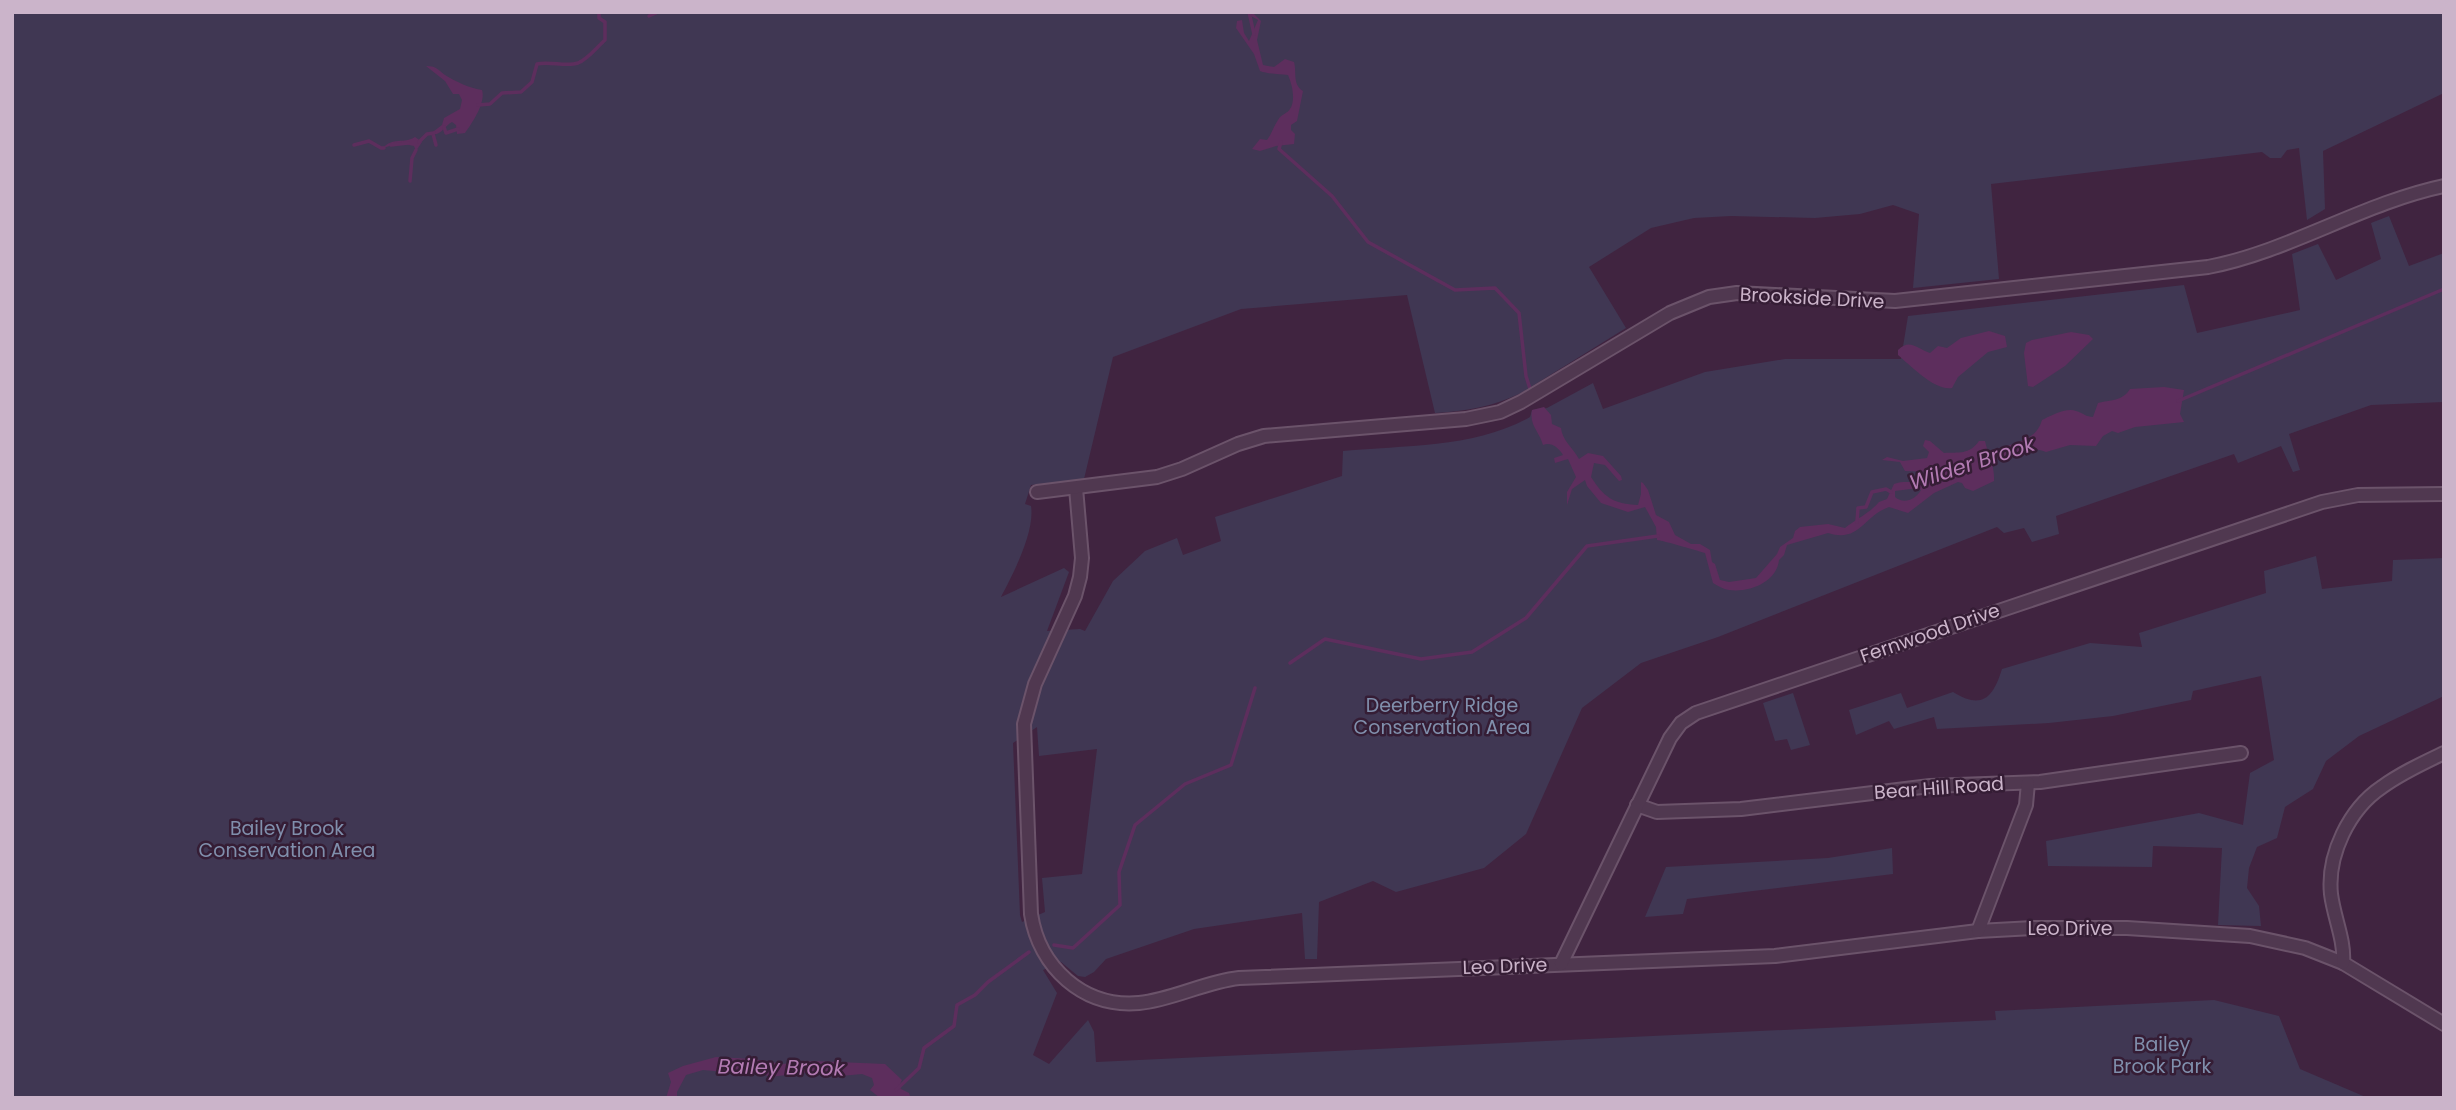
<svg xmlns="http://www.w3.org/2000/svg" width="2456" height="1110" font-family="Poppins,sans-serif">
  <rect width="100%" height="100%" fill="#402440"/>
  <g fill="#403753" fill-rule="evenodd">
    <path d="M12,12H2444V93L2323,151L2325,209L2307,220L2299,148L2287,150L2281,158H2270L2262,152L1991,184L1999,279L1913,288L1919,214L1893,205L1860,214L1815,218L1731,216L1694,218L1651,228L1589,267L1626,328L1521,393C1492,407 1466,411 1435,413L1407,295L1241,309L1113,357L1084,479L1031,485L1025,504L1031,506C1035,532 1013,574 1001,597L1064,568L1069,572L1047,631L1080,629L1085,631L1113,581L1145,551L1177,538L1183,555L1221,541L1215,517L1342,476L1343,451C1405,445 1475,448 1530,417L1532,410L1547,408L1593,383L1603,409L1705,372L1785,359H1901L1908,316L2184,285L2197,333L2300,310L2292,254L2318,244L2336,280L2381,259L2371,223L2389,216L2409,266L2444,253V402L2371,405L2289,434L2300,470L2293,472L2281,446L2238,463L2234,454L2056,516L2059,534L2032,542L2024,528L2004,533L1997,527L1718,637L1641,663L1582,708L1526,834L1484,868L1396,892L1373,881L1319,902L1317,959H1305L1302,913L1194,929L1106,959L1094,972L1085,977L1078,976L1061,962L1043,970L1057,993L1033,1055L1049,1064L1088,1020L1094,1032L1096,1062L1996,1020L1995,1011L2214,1000L2279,1016L2300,1069L2368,1098H12ZM1037,727L1039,756L1097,749L1082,874L1042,878L1045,912L1022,922L1020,915L1013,743Z"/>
    <path d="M2316,556L2322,589L2392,581L2393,560L2444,558V696L2359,736L2326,761L2313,789L2285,807L2277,838L2257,847L2249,868L2247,888L2259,906L2261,926L2218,925L2222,848L2153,846L2152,867L2048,866L2046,841L2199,813L2243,825L2250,773L2274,760L2261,676L2193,691L2191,700L2113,716L2049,723L1937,729L1934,717L1894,729L1889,721L1856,735L1849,710L1901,693L1907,708L1953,692C1982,710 1993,698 2002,669L2090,643L2142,647L2139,633L2266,593L2264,571Z"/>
    <path d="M1793,693L1810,745L1791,750L1787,739L1775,741L1763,703Z"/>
    <path d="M1892,848L1893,874L1687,899L1683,914L1645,917L1666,867L1828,858Z"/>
  </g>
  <g fill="#5d2e5d" fill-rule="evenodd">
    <path d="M1244,12H1252L1261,21L1257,40L1263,65L1274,67L1285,59L1294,62C1297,72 1292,84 1303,91L1297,121L1291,125V130L1295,134L1294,144L1276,146L1260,151L1252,149L1260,139L1267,140C1272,133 1273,128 1278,120C1281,114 1287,114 1290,109C1296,100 1292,84 1288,75C1279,74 1268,74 1260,71L1254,54L1236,28L1237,21L1242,20L1244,33L1249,41L1258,20Z"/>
    <path d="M426,66C436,66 437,69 445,75C454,81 472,89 482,90C486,102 473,122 465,133L457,134L456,125L452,122C444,126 441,137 430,134L442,125L444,118L460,109L462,100L459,94H453L445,81Z"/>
    <path d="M415,137L422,142L416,151L414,146L399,143L383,148C392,137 404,144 415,137Z"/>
    <path d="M1989,331L2005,336L2007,347L1988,352L1958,377L1952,388C1935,391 1911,366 1898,355V350C1910,338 1917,349 1930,353L1938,346L1947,348L1961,338Z"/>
    <path d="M2071,332L2089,335L2093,339L2065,366L2033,387L2028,386L2024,353L2026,343L2032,340Z"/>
    <path d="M2164,387L2184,390L2180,414L2184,422L2135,427L2118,433L2112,431L2103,436L2096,446L2070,445L2046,452C2030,445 2013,457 1997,459L2001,449C2017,441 2036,441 2042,420C2050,416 2067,407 2076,411C2083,413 2086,417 2093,417L2098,403C2110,400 2123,401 2130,389Z"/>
    <path d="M1544,407L1551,415L1552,424L1561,428C1562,440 1573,448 1579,459L1588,453L1603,456L1621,476L1622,480L1619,481L1605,465L1594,463L1591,477C1604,497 1613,504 1638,505L1641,494V482L1643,483L1648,490L1656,515L1669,522L1675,535L1691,544H1700L1710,550L1712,562L1715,564L1720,580L1729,582L1756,578L1777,554L1780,547L1793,538L1795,531L1800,527L1828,524L1845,528C1855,520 1871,512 1879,502L1887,499L1894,484C1907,479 1919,486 1931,478V472L1905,471L1900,462L1882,460L1887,457L1903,461L1927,458L1929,452L1923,446L1925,440L1930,441L1944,453C1959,452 1969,455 1979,441H1985C1988,455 1995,466 1994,481L1973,491L1965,488L1962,483L1958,482L1934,493L1908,513L1889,507C1863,516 1860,543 1828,533L1787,545L1784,555L1779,560C1777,582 1749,593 1729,590C1723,589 1718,586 1713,583L1705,553C1702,552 1661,540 1657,540L1656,527L1645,507L1628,512L1601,503L1587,486L1585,480L1572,489L1567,505V492L1576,477L1568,459L1555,463L1554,458L1563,455C1558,447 1551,442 1543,445C1539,431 1529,425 1532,410ZM1918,488L1921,490C1916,499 1904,505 1895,497V491Z"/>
    <path d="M716,1057L754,1059L782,1064L814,1061L885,1064L902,1080L899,1086L901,1089L909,1093L910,1096L880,1098L870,1090L874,1085L872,1078L862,1074L841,1076L810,1072L770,1077L760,1073L746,1074L703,1070L686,1075L677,1092V1098H666L671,1082L668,1073L683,1066Z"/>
  </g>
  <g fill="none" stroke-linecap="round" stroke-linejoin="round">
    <g stroke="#5d2e5d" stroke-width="3.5">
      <path d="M1249,12L1254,34"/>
      <path d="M649,16L658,12"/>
      <path d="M478,105L490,104L502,93L521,92L532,82L537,64C550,61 566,67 578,63C588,59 597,47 605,40V22L599,18V12"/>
      <path d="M444,127L446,133L458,129"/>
      <path d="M433,134L436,145"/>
      <path d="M419,142L427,134L434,133"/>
      <path d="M1281,142L1279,149L1332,196L1368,242L1455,290L1495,288L1519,313L1526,376L1531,392"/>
      <path d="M354,145L369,141L381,148H384"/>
      <path d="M391,145L408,143"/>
      <path d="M410,181L412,158L416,150"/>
      <path d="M2178,401L2444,289"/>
      <path d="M1984,457L2003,451"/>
      <path d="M1915,483L1933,475"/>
      <path d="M1857,522L1858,508L1866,507L1872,492L1886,489L1891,492"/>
      <path d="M1290,663L1325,639L1421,659L1472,652L1526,618L1587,546L1658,536"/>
      <path d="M1054,945L1073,948L1120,905L1119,872L1135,825L1185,784L1231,765L1255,688"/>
      <path d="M896,1090L919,1068L924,1048L954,1026L957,1005L975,995L988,982L1029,952"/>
    </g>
    <g stroke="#6b536a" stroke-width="16">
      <g id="minor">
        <path d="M1076,488L1082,558L1080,577L1075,596L1035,684L1024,724L1031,914C1039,967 1083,1008 1139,1003C1172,1000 1204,982 1239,978L1775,956L1978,931L2033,928H2127L2250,936L2305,948L2343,963L2444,1024"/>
        <path d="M1037,492L1157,477L1182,469L1238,444L1264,436L1466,419L1500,412L1521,402L1670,313L1709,297L1737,293L1895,301L2208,267C2288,252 2363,203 2444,186"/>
        <path d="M1637,805L1657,812L1741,809L1930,786L2040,782L2241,753"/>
        <path d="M1978,931L2026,805L2028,783"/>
        <path d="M2343,963C2345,940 2334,918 2331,894C2327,855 2349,809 2382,787C2401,773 2423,763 2444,753"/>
        <path d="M1561,964L1670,738L1681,723L1696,713L2322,502L2358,495L2444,494"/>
      </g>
    </g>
    <use href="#minor" stroke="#503850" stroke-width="12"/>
  </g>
  <g text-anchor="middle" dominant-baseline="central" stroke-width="5" stroke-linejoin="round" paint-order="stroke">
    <g font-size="19" fill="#cbb4ca" stroke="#351d35">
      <text transform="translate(1812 298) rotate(3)">Brookside Drive</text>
      <text transform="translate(1930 633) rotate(-19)">Fernwood Drive</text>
      <text transform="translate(1939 788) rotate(-4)">Bear Hill Road</text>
      <text x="2070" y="928">Leo Drive</text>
      <text transform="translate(1505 966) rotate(-2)">Leo Drive</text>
    </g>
    <g font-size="19" fill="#808fac" stroke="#351d35">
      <text x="1442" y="705">Deerberry Ridge<tspan x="1442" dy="22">Conservation Area</tspan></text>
      <text x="287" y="828">Bailey Brook<tspan x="287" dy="22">Conservation Area</tspan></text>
      <text x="2162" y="1044">Bailey<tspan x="2162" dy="22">Brook Park</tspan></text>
    </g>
    <g font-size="21" font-style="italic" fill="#b37bb3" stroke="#351d35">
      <text transform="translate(1972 463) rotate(-18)">Wilder Brook</text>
      <text transform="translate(781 1067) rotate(1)">Bailey Brook</text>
    </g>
  </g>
  <rect width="2456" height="1110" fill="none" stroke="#cbb4ca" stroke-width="28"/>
</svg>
